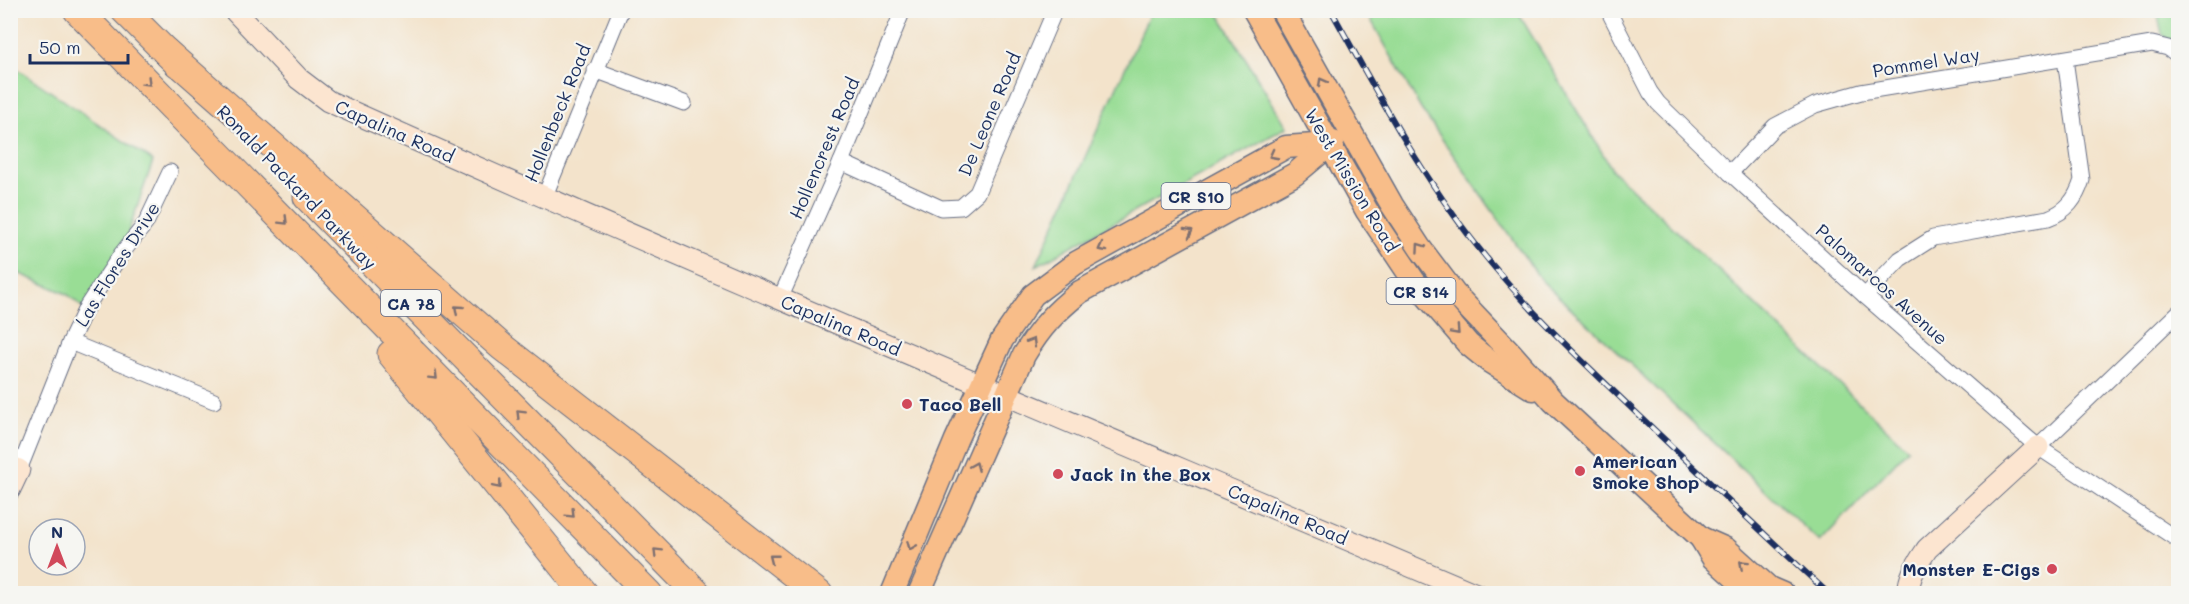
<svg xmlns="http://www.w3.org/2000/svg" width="2189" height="604" font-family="Mali,sans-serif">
  <rect width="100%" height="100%" fill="#f6f6f2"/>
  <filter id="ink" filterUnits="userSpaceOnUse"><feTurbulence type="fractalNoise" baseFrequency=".0167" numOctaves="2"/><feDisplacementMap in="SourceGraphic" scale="12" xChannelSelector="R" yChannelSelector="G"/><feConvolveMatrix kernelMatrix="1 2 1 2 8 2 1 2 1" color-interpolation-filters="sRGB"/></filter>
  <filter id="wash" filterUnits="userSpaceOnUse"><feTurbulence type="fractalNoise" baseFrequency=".008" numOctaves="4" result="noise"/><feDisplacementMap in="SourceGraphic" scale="24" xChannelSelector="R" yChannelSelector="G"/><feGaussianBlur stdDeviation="1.35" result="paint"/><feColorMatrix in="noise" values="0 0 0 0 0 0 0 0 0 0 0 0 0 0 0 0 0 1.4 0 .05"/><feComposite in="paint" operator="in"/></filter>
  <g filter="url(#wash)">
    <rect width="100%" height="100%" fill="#f3e3cb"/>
    <g fill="#99dd95" stroke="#5a867a" stroke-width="1.5">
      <path d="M1151,11H1217L1287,127L1036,266Z"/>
      <path d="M1366,11H1517L1613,171L1908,449L1820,542L1541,280L1421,109Z"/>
      <path d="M2157,11H2178V51L2162,34Z"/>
      <path d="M10,64L153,161L116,268L91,315L67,294L11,270Z"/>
    </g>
  </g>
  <g filter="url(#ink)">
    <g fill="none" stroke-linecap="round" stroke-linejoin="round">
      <g stroke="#676e84" stroke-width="17">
        <g id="street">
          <path d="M1608,10L1650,92L1658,103L1730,173L1865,296L2038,447L2178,540"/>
          <path d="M595,70L684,103"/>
          <path d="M841,162L941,208L961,207L977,193L1055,10"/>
          <path d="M1730,173L1775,126L1815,105L1861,92L2152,44L2168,48L2178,55"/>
          <path d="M544,198L621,10"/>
          <path d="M1865,296L1900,259L1933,238L2048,218C2067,211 2076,199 2082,180L2065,59"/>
          <path d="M780,299L841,162L903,10"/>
          <path d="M70,342L214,401"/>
          <path d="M2038,447L2178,313"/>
          <path d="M19,470L70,342L87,306L122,253L146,223L170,172"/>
        </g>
      </g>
      <g stroke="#676e84" stroke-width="23">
        <g id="secondary">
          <path d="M234,10L299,79L328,101C708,272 1093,431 1476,594"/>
          <path d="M10,466L19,470L10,489"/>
          <path d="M1908,594C1909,575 1917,564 1927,549L2038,447"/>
        </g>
      </g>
      <g stroke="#676e84" stroke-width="25">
        <g id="primary">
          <path d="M1254,10L1367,211L1414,281L1468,344L1490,362L1533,389"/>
          <path d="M1282,10L1392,205L1420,248L1454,293L1510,352L1553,401L1701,538L1713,558L1753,594"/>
          <path d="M1701,538L1726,549L1769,588L1783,594"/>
          <path d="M892,594L956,440L1002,340L1033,295L1076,263L1286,147L1329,144"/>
          <path d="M919,594L1024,355C1041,327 1055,312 1080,292L1295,174L1333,142"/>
        </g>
      </g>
      <g stroke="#676e84" stroke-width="29">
        <g id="highway">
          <path d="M77,10L649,594"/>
          <path d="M124,10L178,64"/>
          <path d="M165,51L502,347L819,594"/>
          <path d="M307,197L698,594"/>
          <path d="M391,354L585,594"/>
        </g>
      </g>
      <use href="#street" stroke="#fff" stroke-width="15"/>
      <use href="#secondary" stroke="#fce5d0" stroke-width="21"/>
      <use href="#primary" stroke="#f8bd89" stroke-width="22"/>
      <use href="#highway" stroke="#f8bd89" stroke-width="27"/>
      <g stroke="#1b2f5e" stroke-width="6">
        <path id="rail" d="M1331,10C1376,91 1420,174 1477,246C1528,311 1587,366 1646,422C1707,480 1767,537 1829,594"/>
      </g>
      <use href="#rail" stroke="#f6f6f2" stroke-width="4" stroke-dasharray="11" stroke-linecap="butt"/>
    </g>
    <defs><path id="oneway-chevron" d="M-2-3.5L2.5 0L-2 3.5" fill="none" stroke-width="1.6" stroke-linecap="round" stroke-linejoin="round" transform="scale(1.5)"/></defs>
    <g stroke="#7e6f71">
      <use href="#oneway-chevron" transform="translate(147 82) rotate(45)"/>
      <use href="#oneway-chevron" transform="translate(1322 82) rotate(-119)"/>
      <use href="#oneway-chevron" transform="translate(1273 155) rotate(152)"/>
      <use href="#oneway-chevron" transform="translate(284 221) rotate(45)"/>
      <use href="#oneway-chevron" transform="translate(1189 232) rotate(-29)"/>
      <use href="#oneway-chevron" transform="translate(1420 247) rotate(-125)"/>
      <use href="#oneway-chevron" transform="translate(1102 248) rotate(151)"/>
      <use href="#oneway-chevron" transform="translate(458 309) rotate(-139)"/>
      <use href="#oneway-chevron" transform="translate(1456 331) rotate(47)"/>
      <use href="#oneway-chevron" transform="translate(1032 342) rotate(-59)"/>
      <use href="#oneway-chevron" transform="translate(434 376) rotate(45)"/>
      <use href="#oneway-chevron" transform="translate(520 413) rotate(-135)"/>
      <use href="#oneway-chevron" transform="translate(975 466) rotate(-67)"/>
      <use href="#oneway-chevron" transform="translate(498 485) rotate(51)"/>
      <use href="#oneway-chevron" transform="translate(571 514) rotate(45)"/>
      <use href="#oneway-chevron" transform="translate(911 546) rotate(113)"/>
      <use href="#oneway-chevron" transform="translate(657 552) rotate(-135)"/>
      <use href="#oneway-chevron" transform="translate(773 558) rotate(-142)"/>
      <use href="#oneway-chevron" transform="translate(1743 564) rotate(-138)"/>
    </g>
  </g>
  <g fill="#d1495b" stroke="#f6f6f2" stroke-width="2">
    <circle cx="907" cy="404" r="6"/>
    <circle cx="1580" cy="471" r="6"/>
    <circle cx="1058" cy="474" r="6"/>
    <circle cx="2052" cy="569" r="6"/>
  </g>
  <g text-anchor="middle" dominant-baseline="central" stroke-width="4.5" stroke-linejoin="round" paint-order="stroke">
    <g fill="#f6f6f2" stroke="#5d6b8a" stroke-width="1.5">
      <rect x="1161.5" y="183" width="69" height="26" rx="4.5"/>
      <rect x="1386.5" y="278" width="69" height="26" rx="4.5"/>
      <rect x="381" y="290" width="60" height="26" rx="4.5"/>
    </g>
    <g font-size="16" font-weight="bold" fill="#1b2f5e">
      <text x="1196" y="196">CR S10</text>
      <text x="1421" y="291">CR S14</text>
      <text x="411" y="303">CA 78</text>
    </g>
    <g font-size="18" fill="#1b2f5e" stroke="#f6f6f2">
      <text transform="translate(1926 62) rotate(-9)">Pommel Way</text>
      <text transform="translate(557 113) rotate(-68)">Hollenbeck Road</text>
      <text transform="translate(989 114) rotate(-67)">De Leone Road</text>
      <text transform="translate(395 131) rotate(24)">Capalina Road</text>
      <text transform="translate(824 148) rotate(-67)">Hollencrest Road</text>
      <text transform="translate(1352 180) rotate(59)">West Mission Road</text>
      <text transform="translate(297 187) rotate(46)">Ronald Packard Parkway</text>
      <text transform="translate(117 264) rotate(-58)">Las Flores Drive</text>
      <text transform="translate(1882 284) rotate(42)">Palomarcos Avenue</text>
      <text transform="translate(841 325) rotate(23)">Capalina Road</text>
      <text transform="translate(1288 514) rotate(23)">Capalina Road</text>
    </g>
    <g font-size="18" font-weight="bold" fill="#1b2f5e" stroke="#f6f6f2" text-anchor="start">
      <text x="919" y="404">Taco Bell</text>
      <text x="1592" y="461">American<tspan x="1592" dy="21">Smoke Shop</tspan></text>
      <text x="1070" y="474">Jack in the Box</text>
      <text x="2040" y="569" text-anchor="end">Monster E-Cigs</text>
    </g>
  </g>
  <rect width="2189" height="604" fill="none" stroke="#f6f6f2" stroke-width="36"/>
  <g transform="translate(57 547)"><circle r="28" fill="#f6f6f2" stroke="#9ea6b7" stroke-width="1.5"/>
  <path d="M0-4.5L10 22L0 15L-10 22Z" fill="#d1495b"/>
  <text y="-9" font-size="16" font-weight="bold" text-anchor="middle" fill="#1b2f5e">N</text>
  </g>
  <path d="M30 54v9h98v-9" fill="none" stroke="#1b2f5e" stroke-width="3"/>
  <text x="39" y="54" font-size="18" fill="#1b2f5e" stroke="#f6f6f2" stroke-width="4.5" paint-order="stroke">50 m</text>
</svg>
